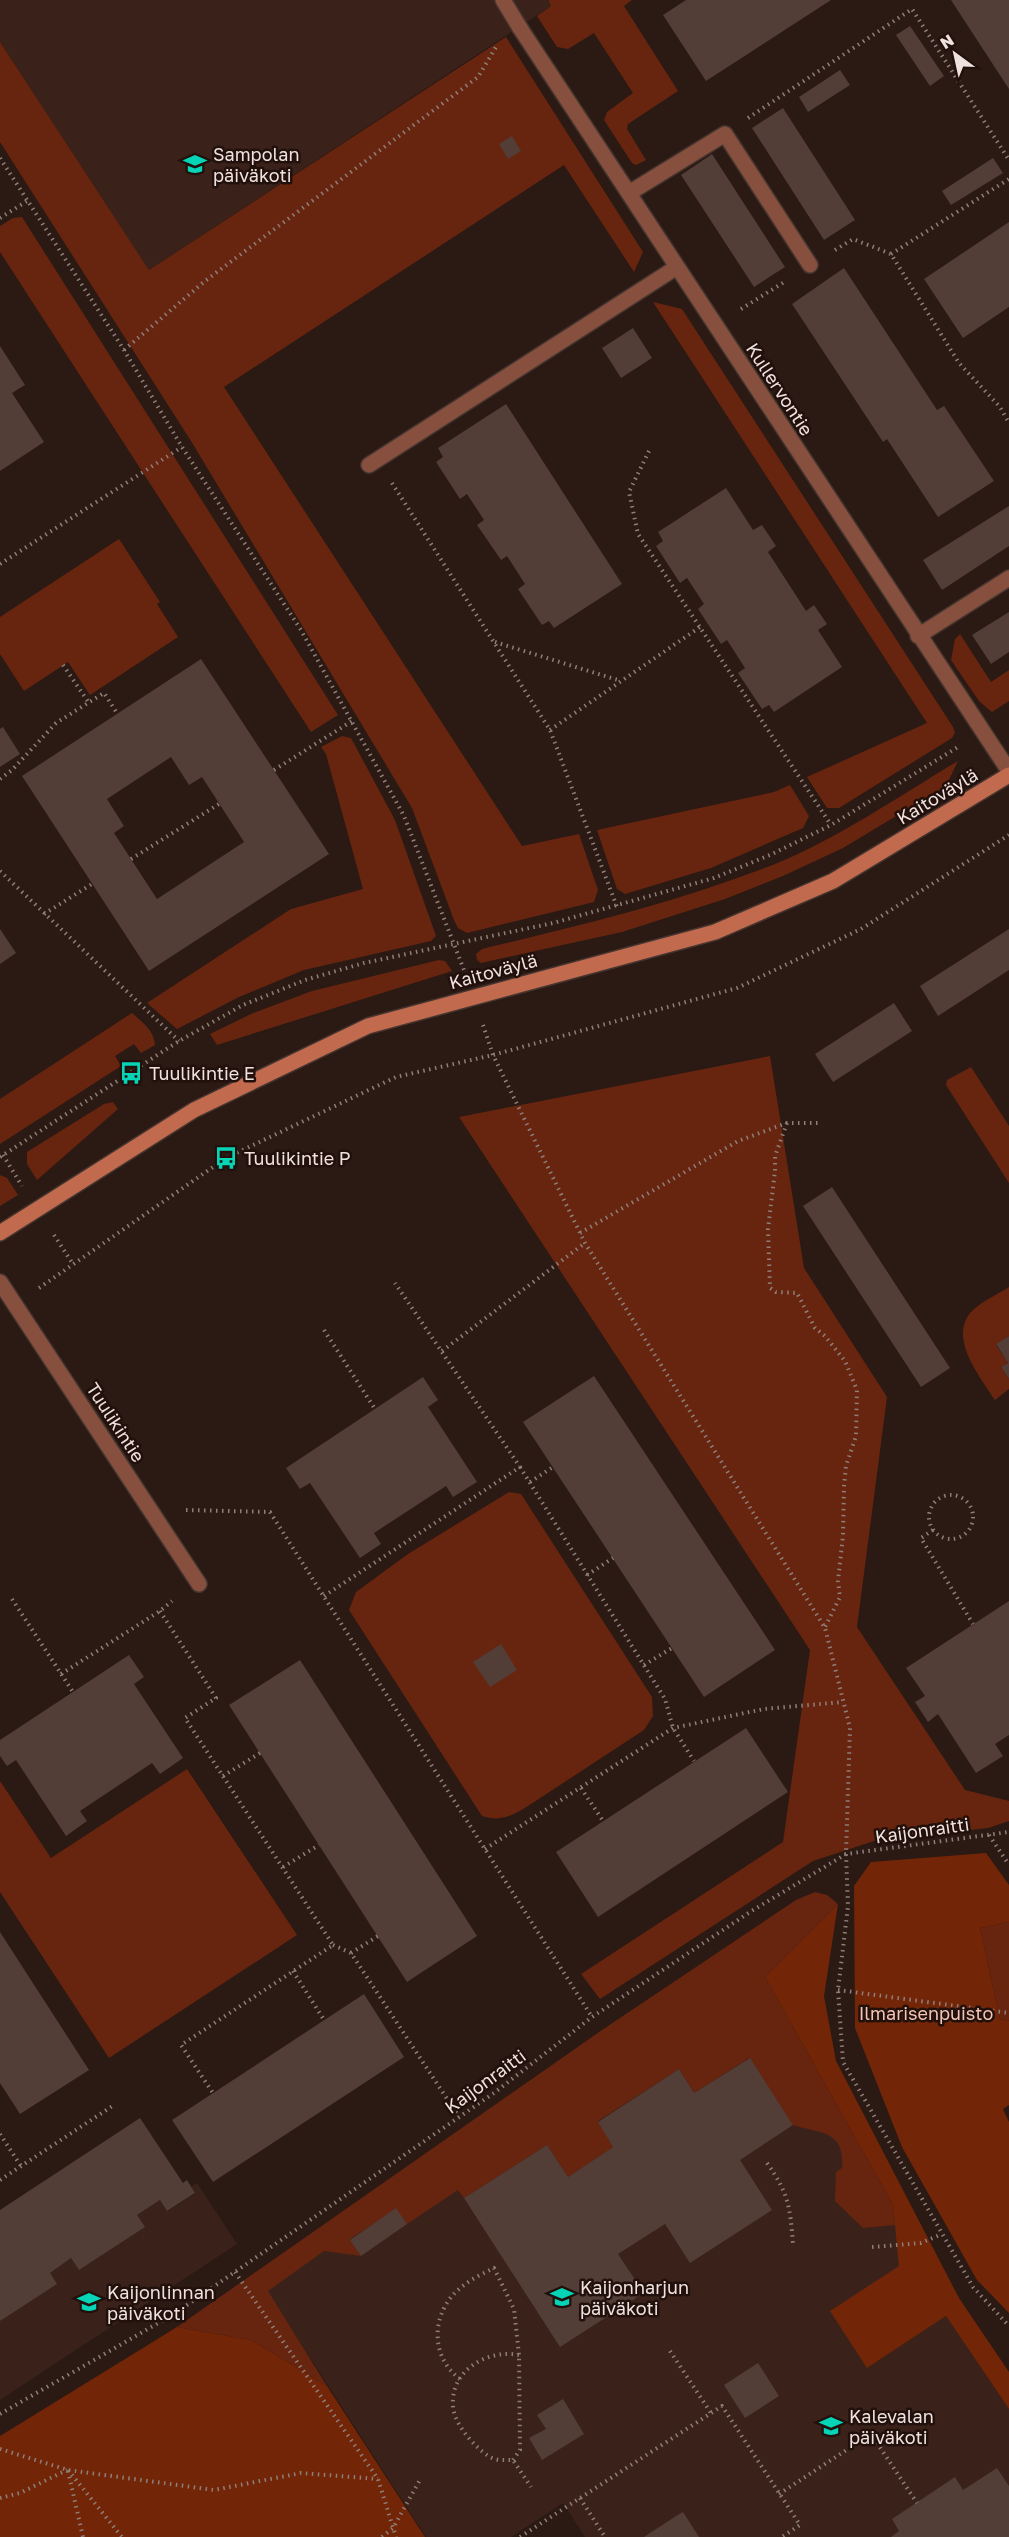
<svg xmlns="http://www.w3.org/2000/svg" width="1009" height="2537" font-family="'Golos Text',sans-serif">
  <rect width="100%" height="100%" fill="#2b1913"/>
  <g fill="#3a221a">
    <path d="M0,0H547L551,6L149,270L0,42Z"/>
    <path d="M649,2032L799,2063L920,2253L867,2368L946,2316L1009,2409V2537H585L563,2503L511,2537H426L261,2282Z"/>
    <path d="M197,2183L237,2244L0,2400V2321L50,2273L71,2258L79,2270L144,2227L137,2215L160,2200L168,2211L195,2194L191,2187Z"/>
  </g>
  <g fill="#67250f">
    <path d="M548,0H632L624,6L678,91L628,124L627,129L646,160L636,165L632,163L604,120L607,112L633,93L594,33L568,49L557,47L537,16L551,6Z"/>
    <path d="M506,37L643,252L634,272L564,165L224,387L522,846L579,834L598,890L594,902L467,933L458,928L454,920L412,808L191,441L0,142V42L149,270Z"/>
    <path d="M22,217L338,715L311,732L0,252V226L13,218Z"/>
    <path d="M653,302L682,309L953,727L955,733L952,738L839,808H827L807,777L927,723Z"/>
    <path d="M119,539L160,602L157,604L178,637L90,695L68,662L24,691L0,654V617Z"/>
    <path d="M960,634L991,682L1009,670V701L992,712L979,701L951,660L955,639Z"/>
    <path d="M342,736L351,738L395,820L436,936L431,941L304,970L239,997L177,1029L147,1003L291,909L363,889L326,754L321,747Z"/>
    <path d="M958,761L946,786L843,848L783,876L725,899L622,932L481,963L477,960L476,954L482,949C582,925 679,902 775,864C839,838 899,796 958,761Z"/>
    <path d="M790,785L809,816L803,828L711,868L625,894L617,889L597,830L774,792Z"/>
    <path d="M439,960L445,961L452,971L217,1045L210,1034L251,1014L312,991Z"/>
    <path d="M132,1013C142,1022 154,1030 155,1045L141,1053L134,1044L115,1056L121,1066L0,1144V1099Z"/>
    <path d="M770,1056L804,1268L887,1397L857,1627L965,1790L1009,1801V1821L988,1828L874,1841L813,1861L600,1999L581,1974L783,1842L810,1650L459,1117Z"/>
    <path d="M971,1067L1009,1126V1183L946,1085L947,1080Z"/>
    <path d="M113,1102L118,1109L37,1180L27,1164V1152L104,1104Z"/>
    <path d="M0,1175L7,1178L18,1195L0,1206Z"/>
    <path d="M1009,1287V1336L996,1345L1008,1363L1001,1367L1009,1379V1389L995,1400C981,1378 946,1336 973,1310C983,1301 998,1294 1009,1287Z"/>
    <path d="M509,1492L521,1494L652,1697L653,1716L644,1730L528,1806C512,1816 500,1822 482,1816L349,1610L356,1592L408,1554Z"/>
    <path d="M187,1769L297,1935L109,2058L0,1892V1781L51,1858Z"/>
    <path d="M815,1892L827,1895L838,1904L765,1977L893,2205L895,2225L863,2228L835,2201L836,2172L842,2168C845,2130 821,2134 793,2125L749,2058L694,2093L679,2069L598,2121L613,2147L568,2177L547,2145L464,2198L458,2190L407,2224L396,2209L350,2239L361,2256L324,2251L268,2291L327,2386L251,2340L177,2327L602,2030L796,1900Z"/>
    <path d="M1009,1922V2021L1000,2019L980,1928Z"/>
  </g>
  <g fill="#722507">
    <path d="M986,1853L1009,1885V1922L980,1928L1000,2019L1009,2021V2105L1003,2109L1009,2122V2313L977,2280L902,2147L855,2028L854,1886L871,1862Z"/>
    <path d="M838,1904L824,1996L836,2061L959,2298L1009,2372V2409L946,2316L867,2368L830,2311L899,2266L893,2205L765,1977Z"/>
    <path d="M177,2327L251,2340L327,2386L425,2537H0V2436Z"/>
  </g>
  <g fill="#523d37" fill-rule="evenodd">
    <path d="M686,0H831L706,81L663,15Z"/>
    <path d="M951,0H1009V89Z"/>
    <path d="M910,26L944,76L930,86L896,35Z"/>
    <path d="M840,70L850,85L808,112L799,97Z"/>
    <path d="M783,108L855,220L824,240L752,128Z"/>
    <path d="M512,136L521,151L508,159L499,144Z"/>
    <path d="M712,154L785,267L754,287L681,175Z"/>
    <path d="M993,158L1003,173L951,205L942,191Z"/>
    <path d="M1009,222V307L963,338L924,279Z"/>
    <path d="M844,268L937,410L944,406L994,481L938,517L887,439L883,442L792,304Z"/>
    <path d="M633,328L652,358L621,378L602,348Z"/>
    <path d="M0,346L25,385L12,393L44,442L0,471Z"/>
    <path d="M506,404L622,584L554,628L549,621L542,625L518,589L525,584L507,556L501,560L477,525L484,520L467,494L460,499L436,462L443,457L438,448Z"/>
    <path d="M726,488L753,530L762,525L776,546L768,552L806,611L814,605L827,624L818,630L842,667L774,712L769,705L762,709L738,673L745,668L727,640L721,644L698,609L704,604L687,578L680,583L656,546L663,541L658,532Z"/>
    <path d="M1009,506V546L942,590L923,560Z"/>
    <path d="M1009,612V652L991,664L972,635Z"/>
    <path d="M201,659L329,854L149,971L22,776ZM171,757L189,785L202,777L244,842L157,899L114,833L124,826L107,799Z"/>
    <path d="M3,727L20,754L0,767V729Z"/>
    <path d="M0,929L16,953L0,964Z"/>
    <path d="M1009,929V970L938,1016L920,986Z"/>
    <path d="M894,1003L912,1031L833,1082L815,1054Z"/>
    <path d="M832,1187L950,1368L921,1387L803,1206Z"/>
    <path d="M1009,1336V1379L1001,1367L1008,1363L996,1344Z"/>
    <path d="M594,1376L775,1650L704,1697L523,1422Z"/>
    <path d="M423,1377L438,1400L428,1407L477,1482L453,1497L446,1486L374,1533L381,1544L360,1558L310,1483L300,1489L286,1468Z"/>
    <path d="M1009,1601V1735L995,1744L1003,1756L976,1773L938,1714L928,1722L915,1702L925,1696L906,1668Z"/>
    <path d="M501,1644L517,1670L490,1687L473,1662Z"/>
    <path d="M129,1655L144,1677L134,1684L183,1758L160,1774L152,1763L80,1811L87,1821L66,1836L16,1760L7,1766L0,1756V1740Z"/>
    <path d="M300,1660L477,1936L407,1982L229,1705Z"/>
    <path d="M746,1728L788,1792L598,1917L556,1852Z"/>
    <path d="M0,1932L89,2070L20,2114L0,2083Z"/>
    <path d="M364,1994L404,2057L213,2182L172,2120Z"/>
    <path d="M750,2058L793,2125L740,2160L772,2210L690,2263L665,2224L618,2254L644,2293L560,2347L464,2198L547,2145L568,2177L613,2147L598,2122L679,2069L694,2093Z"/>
    <path d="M140,2118L183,2183L187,2180L195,2193L167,2211L160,2200L137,2215L145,2227L79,2270L71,2258L50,2273L57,2284L0,2321V2210Z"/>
    <path d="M396,2208L407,2224L361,2256L350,2240Z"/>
    <path d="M758,2363L779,2396L745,2418L724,2385Z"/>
    <path d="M563,2399L584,2434L542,2460L529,2438L546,2429L537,2415Z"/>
    <path d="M997,2468L1009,2486V2537H891L899,2531L892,2519L955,2477L963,2490Z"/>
    <path d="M683,2512L699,2537H644L676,2516Z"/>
  </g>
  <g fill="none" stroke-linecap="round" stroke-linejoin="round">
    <g stroke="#46352f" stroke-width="18">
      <g id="lane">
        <path d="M503,0L520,28"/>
        <path d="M629,193L725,134L810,265"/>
        <path d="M369,465L677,267"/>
        <path d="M918,636L1009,578"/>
      </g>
    </g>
    <g stroke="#46352f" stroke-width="18">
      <g id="street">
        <path d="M520,28L1009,771"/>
        <path d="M0,1282L199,1584"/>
      </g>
    </g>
    <g stroke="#46352f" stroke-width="18">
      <path id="secondary" d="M0,1233L194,1110L368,1026L715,932L833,881L1009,775"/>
    </g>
    <g stroke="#8f7f7a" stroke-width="4" stroke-dasharray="1.5 4.5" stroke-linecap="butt">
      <path d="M748,118L912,9L1009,160"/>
      <path d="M0,158L124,350L182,447L301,630L404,816L464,970"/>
      <path d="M0,218L27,201"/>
      <path d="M835,250L853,239L891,254L959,363L1000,407L1009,423"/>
      <path d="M891,254L1009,179"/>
      <path d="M741,309L786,281"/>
      <path d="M124,350L205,281L478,77L496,47"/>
      <path d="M649,451L629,492L638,534L831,825"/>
      <path d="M392,483L550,730L617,907"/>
      <path d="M0,564L182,447"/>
      <path d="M495,642L621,681"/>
      <path d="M63,665L89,703"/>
      <path d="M550,730L700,627"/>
      <path d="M274,770L352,721"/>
      <path d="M0,779L12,770L56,723L104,693L117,713"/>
      <path d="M131,859L219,804"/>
      <path d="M0,871L179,1041"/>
      <path d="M44,914L92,884"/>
      <path d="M483,1025L493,1055L585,1243L825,1628L850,1728L846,1854L848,1906L838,1990L843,2062L973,2287L1009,2326"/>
      <path d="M787,1123L775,1156V1171L768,1229L770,1288L776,1292L797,1293L815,1328L825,1336L845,1361L857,1390L856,1436L846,1466L844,1486L843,1536L838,1581L840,1597L825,1627"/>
      <path d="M3,1155L22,1186"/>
      <path d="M0,1157L179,1041L243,1005L305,980L364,963L553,923L714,878L770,855L831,825L958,747"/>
      <path d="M580,1233L738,1141L787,1123H818"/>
      <path d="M54,1235L73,1264"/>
      <path d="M39,1288L226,1158L396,1077L493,1055L737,988L861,929L1009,835"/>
      <path d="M324,1330L375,1409"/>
      <path d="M442,1351L585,1243"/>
      <path d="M520,1467L665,1699L673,1728L694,1761"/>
      <path d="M530,1482L553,1467"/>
      <circle cx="951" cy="1517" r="22"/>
      <path d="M186,1510L270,1512L592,2017"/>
      <path d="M933,1530L921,1538L973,1624"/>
      <path d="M587,1575L613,1558"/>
      <path d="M324,1596L520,1467L395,1283"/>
      <path d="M12,1599L73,1692"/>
      <path d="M160,1611L216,1698L185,1718L333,1945L181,2045L213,2093"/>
      <path d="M644,1665L672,1648"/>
      <path d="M61,1674L160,1611L172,1601"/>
      <path d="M223,1776L260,1753"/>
      <path d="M581,1788L603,1821"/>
      <path d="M989,1835L1009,1865"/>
      <path d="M485,1849L673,1728L764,1709L843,1702"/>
      <path d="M283,1867L319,1845"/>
      <path d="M333,1945L351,1953L459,2117"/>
      <path d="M351,1953L378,1936"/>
      <path d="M293,1971L324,2020"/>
      <path d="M838,1990L1009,2013"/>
      <path d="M0,2134L21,2166"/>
      <path d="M767,2163C789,2194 790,2207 793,2244"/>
      <path d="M0,2180L114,2105"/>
      <path d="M872,2247L921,2243L942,2234"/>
      <path d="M235,2272L378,2479L396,2537"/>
      <path d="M670,2351L711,2413"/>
      <path d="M519,2355C488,2349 450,2370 453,2406C454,2424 474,2447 490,2457C497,2461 505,2460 513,2460L531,2487"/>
      <path d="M460,2379C430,2357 431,2314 458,2290C469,2280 482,2274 494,2268L514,2309L519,2355L520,2450L513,2460"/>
      <path d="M0,2414L174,2314L494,2093L592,2017L750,1912L846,1854L1009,1832"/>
      <path d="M0,2449L68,2470L214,2490L301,2473L378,2479"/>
      <path d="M68,2470L122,2537"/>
      <path d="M68,2471L83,2537"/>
      <path d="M779,2494L871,2434L917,2503"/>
      <path d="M0,2498L20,2493L67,2470"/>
      <path d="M580,2498L605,2537"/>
      <path d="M382,2537L393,2528L421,2478"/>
      <path d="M520,2537L722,2406L800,2525L782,2537"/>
    </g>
    <use href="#lane" stroke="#87503e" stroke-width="15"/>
    <use href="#street" stroke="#87503e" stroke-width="15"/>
    <use href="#secondary" stroke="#c26a4e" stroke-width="15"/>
  </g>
  <defs>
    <g id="school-bare" transform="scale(1.8)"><path d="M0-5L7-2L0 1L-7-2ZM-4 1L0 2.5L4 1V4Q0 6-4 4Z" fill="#05d5b6" stroke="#21100b" stroke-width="2.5" paint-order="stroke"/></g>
    <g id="bus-bare" transform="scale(1.8)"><path d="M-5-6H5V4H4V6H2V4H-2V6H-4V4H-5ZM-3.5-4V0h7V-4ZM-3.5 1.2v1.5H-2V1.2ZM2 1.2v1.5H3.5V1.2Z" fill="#05d5b6" stroke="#21100b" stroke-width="2.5" paint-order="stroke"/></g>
  </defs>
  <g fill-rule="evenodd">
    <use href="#school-bare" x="195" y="164"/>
    <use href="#bus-bare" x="131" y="1073"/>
    <use href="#bus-bare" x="226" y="1158"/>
    <use href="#school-bare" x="562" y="2297"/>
    <use href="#school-bare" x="89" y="2302"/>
    <use href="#school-bare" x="831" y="2426"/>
  </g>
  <g text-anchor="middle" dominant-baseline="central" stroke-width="5" stroke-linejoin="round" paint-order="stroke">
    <g font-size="18" fill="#efe2de" stroke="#21100b" text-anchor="start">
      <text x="213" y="154">Sampolan<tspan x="213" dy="21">päiväkoti</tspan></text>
      <text x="149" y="1073">Tuulikintie E</text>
      <text x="244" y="1158">Tuulikintie P</text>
      <text x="580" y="2287">Kaijonharjun<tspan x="580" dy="21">päiväkoti</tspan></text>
      <text x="107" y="2292">Kaijonlinnan<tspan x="107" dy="21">päiväkoti</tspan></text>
      <text x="849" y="2416">Kalevalan<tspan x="849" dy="21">päiväkoti</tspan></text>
    </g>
    <g font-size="18" fill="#efe2de" stroke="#21100b">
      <text transform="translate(780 389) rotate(57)">Kullervontie</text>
      <text transform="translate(937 796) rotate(-31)">Kaitoväylä</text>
      <text transform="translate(493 971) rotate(-15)">Kaitoväylä</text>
      <text transform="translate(116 1422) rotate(57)">Tuulikintie</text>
      <text transform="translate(922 1830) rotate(-8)">Kaijonraitti</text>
      <text transform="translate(485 2081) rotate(-36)">Kaijonraitti</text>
    </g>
    <g font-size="18" fill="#f3c4b5" stroke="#21100b">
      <text x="926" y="2013">Ilmarisenpuisto</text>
    </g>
  </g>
  <g transform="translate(955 54) rotate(327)" stroke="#21100b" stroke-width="4.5" paint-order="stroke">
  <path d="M0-4.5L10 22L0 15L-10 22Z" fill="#efe2de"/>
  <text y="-9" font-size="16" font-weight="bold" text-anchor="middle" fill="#efe2de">N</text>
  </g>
</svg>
